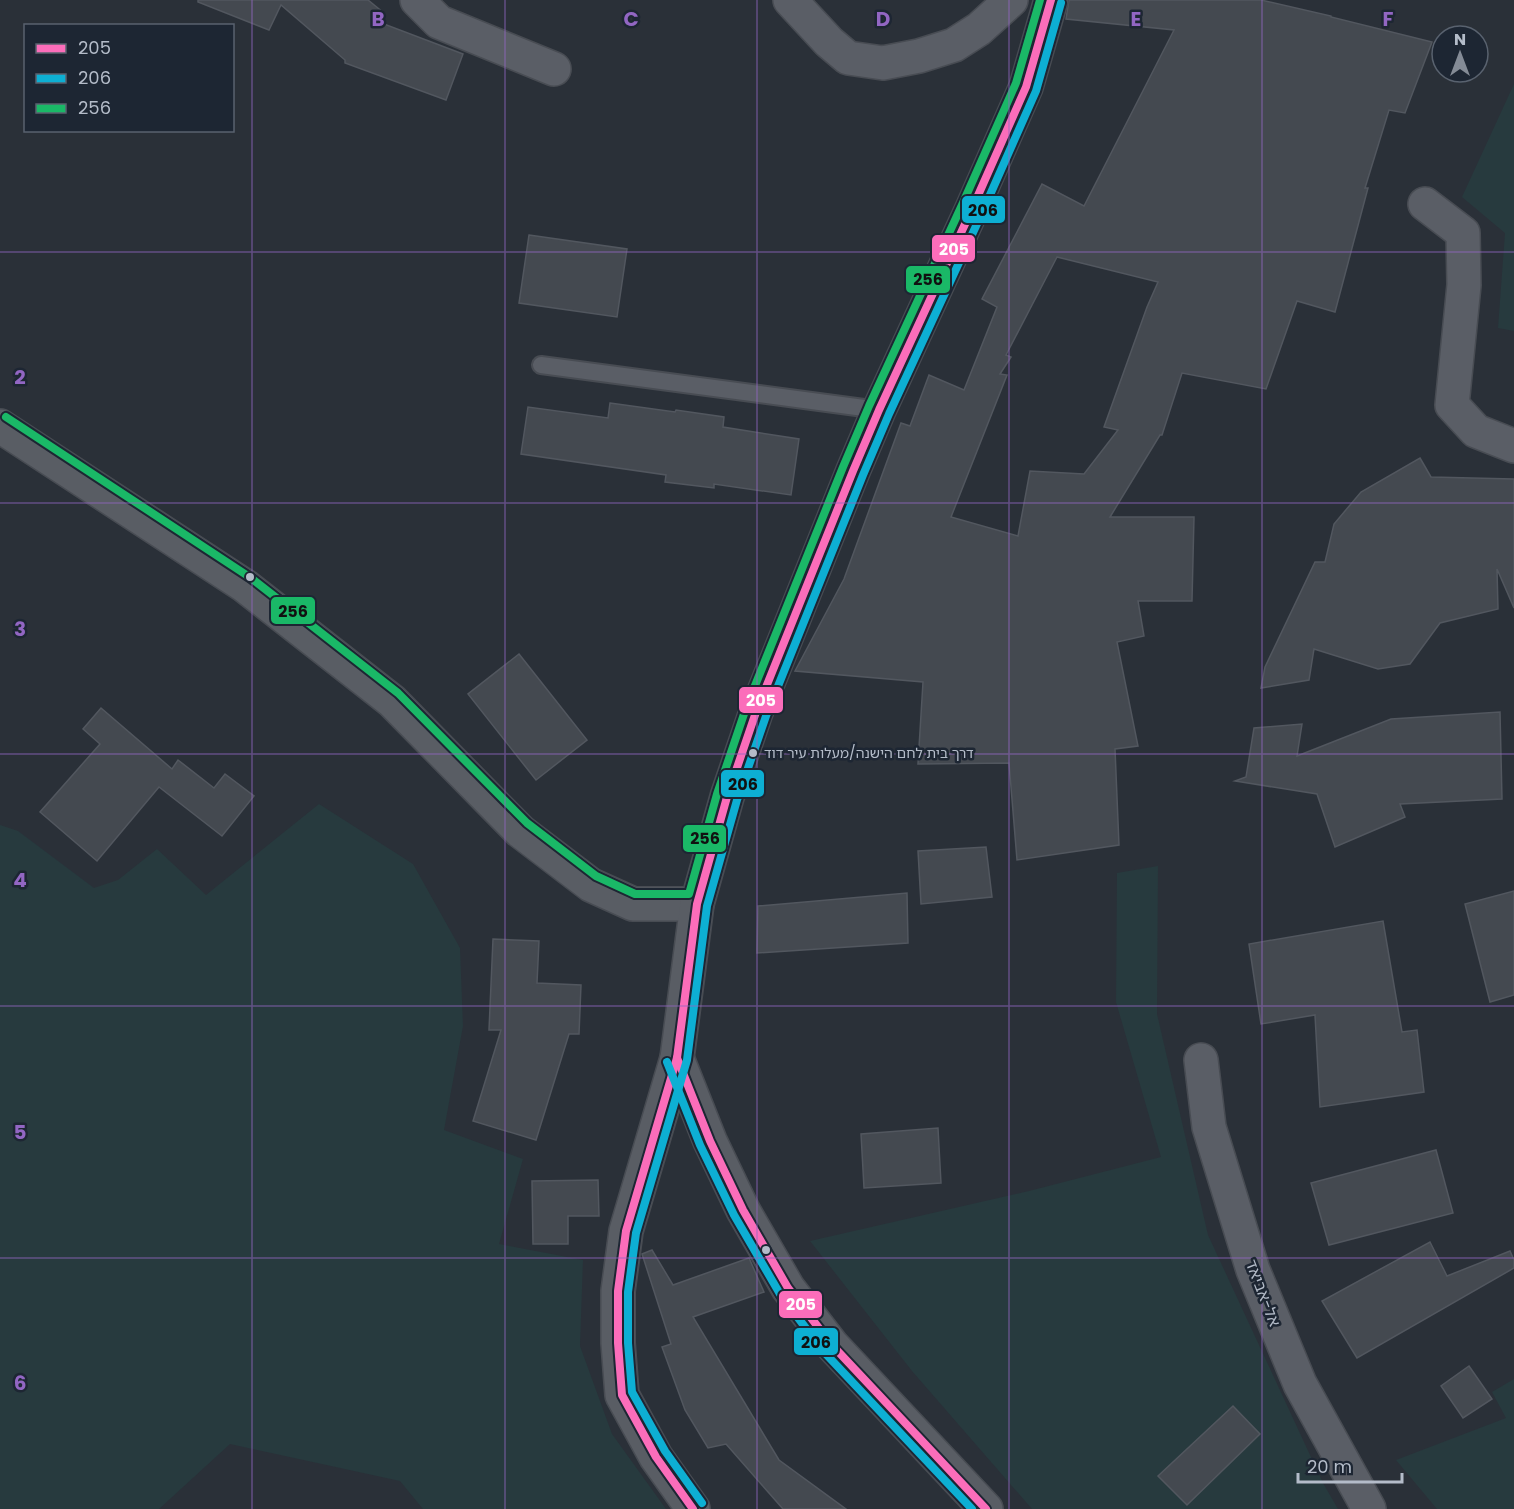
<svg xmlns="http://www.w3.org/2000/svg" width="1514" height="1509" font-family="Poppins,'Noto Sans Hebrew',sans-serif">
  <rect width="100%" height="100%" fill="#2a3038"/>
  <g fill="#273a3e">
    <path d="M1514,84V331L1498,328L1505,233L1462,197Z"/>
    <path d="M319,804L413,864L460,948L463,1026L444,1130L523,1159L499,1244L583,1260L580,1346L612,1434L666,1509H423L400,1481L230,1444L159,1509H0V825L18,831L94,888L118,880L157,849L206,895Z"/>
    <path d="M1158,866L1157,1014L1208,1235L1323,1483L1338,1509H1032L912,1371L810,1241L1029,1191L1161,1157L1116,1002L1117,873Z"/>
    <path d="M1514,1379V1509H1437L1396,1460L1506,1418L1492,1392Z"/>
  </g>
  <g fill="#444950" stroke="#52575f" stroke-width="1.5" fill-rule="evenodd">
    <path d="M198,0H368L384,13L376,21L463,54L446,100L345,63V60L281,5L269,30L198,2Z"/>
    <path d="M1069,0H1261L1331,16V17L1432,42L1405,113L1389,110L1365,188H1368L1335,312L1297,301L1266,389L1182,373L1162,435H1160L1110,517H1194L1192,601H1138L1144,636L1117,642L1138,746L1115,749L1119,845L1017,860L1009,763L918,764L923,682L795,671L844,579L901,423L910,426L929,375L964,390L997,307L982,299L1042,184L1084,206L1174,30L1066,19ZM1057,257L1158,282L1147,307L1104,427L1118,430L1084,474L1030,471L1018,536L951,517L1007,375L1000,374L1011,357L1006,355Z"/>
    <path d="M529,235L627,249L617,317L519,303Z"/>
    <path d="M610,403L675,412L676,410L724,417L723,427L799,439L791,495L714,484V488L665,482L666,475L521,454L528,407L608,418Z"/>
    <path d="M1420,458L1431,477L1514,479V608L1497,569L1498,609L1440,623L1410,664L1378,669L1314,649L1309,680L1261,688L1265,667L1315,562H1325L1334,524L1361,492Z"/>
    <path d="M519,654L587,740L536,780L468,694Z"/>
    <path d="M101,708L172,769L178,760L214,788L225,774L254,796L222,836L159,787L97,861L40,812L100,744L83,729Z"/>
    <path d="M1500,712L1502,799L1400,804L1405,817L1335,847L1317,794L1235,781L1246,777L1254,728L1302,724L1297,756L1391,719Z"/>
    <path d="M986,847L992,897L921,904L918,851Z"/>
    <path d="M1514,891V995L1490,1002L1465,904Z"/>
    <path d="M907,893L908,943L757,953L758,906Z"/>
    <path d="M1383,921L1402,1032L1417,1030L1424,1092L1320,1107L1315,1015L1261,1024L1249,944Z"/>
    <path d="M493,939L539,941L537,983L581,985L579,1034H569L536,1140L473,1121L501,1030H489Z"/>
    <path d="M938,1128L941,1183L864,1188L861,1134Z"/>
    <path d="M1436,1150L1453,1213L1329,1245L1311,1183Z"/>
    <path d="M598,1180L599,1216H568V1244H533L532,1181Z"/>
    <path d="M1430,1242L1447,1276L1510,1251L1514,1260V1268L1357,1358L1322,1301Z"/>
    <path d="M652,1250L673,1285L749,1258L764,1292L693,1317L779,1460L846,1509H783L726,1444L708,1448L685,1410L662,1347L671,1344L642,1254Z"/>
    <path d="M1469,1366L1492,1399L1463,1418L1441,1386Z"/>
    <path d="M1233,1406L1260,1434L1187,1505L1158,1476Z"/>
  </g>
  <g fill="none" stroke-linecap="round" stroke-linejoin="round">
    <g stroke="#484c53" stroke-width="20">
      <path id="lane" d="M541,365L879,410"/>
    </g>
    <g stroke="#484c53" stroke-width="36">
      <g id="street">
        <path d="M417,0L439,22L554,69"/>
        <path d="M790,0L829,42L848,58L883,63L919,56L954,45L979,29L1011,0"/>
        <path d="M1425,204L1463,233L1464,285L1452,405L1476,431L1514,446"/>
        <path d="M1201,1060L1209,1127L1253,1270L1300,1384L1369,1509"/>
      </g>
    </g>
    <g stroke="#484c53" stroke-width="36">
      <g id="secondary">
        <path d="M0,426L245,586L392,701L520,831L591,885L633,904H697"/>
        <path d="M677,1058L710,1141L743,1210L788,1288L832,1345L986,1509"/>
        <path d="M693,1509L656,1457L622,1395L618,1343V1291L626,1231L677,1058L697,904L727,797L756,712L853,471L879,410L972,209L1026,87L1051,0"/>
      </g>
    </g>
    <use href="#lane" stroke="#5a5e66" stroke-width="16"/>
    <use href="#street" stroke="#5a5e66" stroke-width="33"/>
    <use href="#secondary" stroke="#595d64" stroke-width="33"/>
    <g stroke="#1d2633" stroke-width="12">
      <g id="bus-1">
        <path d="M677,1058L710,1141L743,1210L788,1288L832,1345L986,1509"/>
        <path d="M693,1509L656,1457L622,1395L618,1343V1291L626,1231L677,1058L697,904L727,797L756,712L853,471L879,410L972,209L1026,87L1051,0"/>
      </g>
    </g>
    <g stroke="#1d2633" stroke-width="12">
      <g id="bus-2">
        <path d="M667,1062L700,1145L734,1215L780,1294L824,1352L972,1509"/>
        <path d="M702,1503L665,1451L632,1392L628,1343V1292L636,1233L687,1060L707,906L737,800L766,716L863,475L889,414L982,213L1036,91L1061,3"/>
      </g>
    </g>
    <g stroke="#1d2633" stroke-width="12">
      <path id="bus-3" d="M6,417L251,578L398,693L527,823L596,876L635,894H689L717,794L746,708L843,467L869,406L962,205L1016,83L1040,0"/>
    </g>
    <use href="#bus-1" stroke="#fb6dba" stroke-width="8"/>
    <use href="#bus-2" stroke="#0dafd3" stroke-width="8"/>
    <use href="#bus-3" stroke="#1ab867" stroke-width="8"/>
  </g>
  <path fill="none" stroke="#9266c3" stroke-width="1.5" stroke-opacity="0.55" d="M252,0V1509M505,0V1509M757,0V1509M1009,0V1509M1262,0V1509M0,252H1514M0,503H1514M0,754H1514M0,1006H1514M0,1258H1514"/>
  <g fill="#b4bcc9" stroke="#1d2633" stroke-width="2">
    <circle cx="250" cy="577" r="5"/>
    <circle cx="753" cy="753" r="5"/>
    <circle cx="766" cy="1250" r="5"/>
  </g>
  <g text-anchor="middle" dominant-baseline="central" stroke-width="5" stroke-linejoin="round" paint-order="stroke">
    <g font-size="14" fill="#b4bcc9" stroke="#1d2633" text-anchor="start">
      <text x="764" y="753">דרך בית לחם הישנה/מעלות עיר דוד</text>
    </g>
    <g font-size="16" fill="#b4bcc9" stroke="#1d2633">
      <text transform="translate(1263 1293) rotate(69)">אל-אביאד</text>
    </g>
  </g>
  <g font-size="20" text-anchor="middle" font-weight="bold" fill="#9266c3" stroke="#1d2633" stroke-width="5" stroke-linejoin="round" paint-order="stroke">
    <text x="378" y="26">B</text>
    <text x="631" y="26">C</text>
    <text x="883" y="26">D</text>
    <text x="1136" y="26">E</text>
    <text x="1388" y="26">F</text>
    <text x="20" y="384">2</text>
    <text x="20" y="636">3</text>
    <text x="20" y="887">4</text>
    <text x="20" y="1139">5</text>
    <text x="20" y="1390">6</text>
  </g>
  <g stroke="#1d2633" stroke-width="2">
    <rect x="961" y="195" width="45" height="29" rx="6" fill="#0dafd3"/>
    <rect x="931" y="234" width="45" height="29" rx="6" fill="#fb6dba"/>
    <rect x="905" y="265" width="46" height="29" rx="6" fill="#1ab867"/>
    <rect x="270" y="596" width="46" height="29" rx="6" fill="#1ab867"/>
    <rect x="738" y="686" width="46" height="28" rx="6" fill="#fb6dba"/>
    <rect x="720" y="769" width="45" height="29" rx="6" fill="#0dafd3"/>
    <rect x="682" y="824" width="45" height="29" rx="6" fill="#1ab867"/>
    <rect x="778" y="1290" width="45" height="29" rx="6" fill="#fb6dba"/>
    <rect x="793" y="1327" width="46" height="29" rx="6" fill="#0dafd3"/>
  </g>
  <g font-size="16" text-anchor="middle" font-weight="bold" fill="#fff">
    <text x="954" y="255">205</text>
    <text x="761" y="706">205</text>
    <text x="801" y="1310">205</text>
  </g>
  <g font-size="16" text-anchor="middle" font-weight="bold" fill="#111">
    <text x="983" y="216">206</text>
    <text x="928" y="285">256</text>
    <text x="293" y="617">256</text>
    <text x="743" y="790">206</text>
    <text x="705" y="844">256</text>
    <text x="816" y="1348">206</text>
  </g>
  <rect x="24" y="24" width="210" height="108" fill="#1d2633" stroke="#59626f" stroke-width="1.5"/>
  <rect x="36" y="44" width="30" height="9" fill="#fb6dba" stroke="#59626f" stroke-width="1.5"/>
  <text x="78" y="54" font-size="18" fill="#b4bcc9">205</text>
  <rect x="36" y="74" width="30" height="9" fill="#0dafd3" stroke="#59626f" stroke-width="1.5"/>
  <text x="78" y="84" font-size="18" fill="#b4bcc9">206</text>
  <rect x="36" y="104" width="30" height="9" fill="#1ab867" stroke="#59626f" stroke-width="1.5"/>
  <text x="78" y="114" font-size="18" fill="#b4bcc9">256</text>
  <g transform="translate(1460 54)"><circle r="28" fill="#1d2633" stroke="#59626f" stroke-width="1.5"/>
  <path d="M0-4.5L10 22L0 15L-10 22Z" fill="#848b96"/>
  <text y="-9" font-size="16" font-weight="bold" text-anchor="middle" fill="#b4bcc9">N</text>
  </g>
  <path d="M1298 1473v9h104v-9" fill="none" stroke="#b4bcc9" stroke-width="3"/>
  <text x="1307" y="1473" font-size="18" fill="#b4bcc9" stroke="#1d2633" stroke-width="4.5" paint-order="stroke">20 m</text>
</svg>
